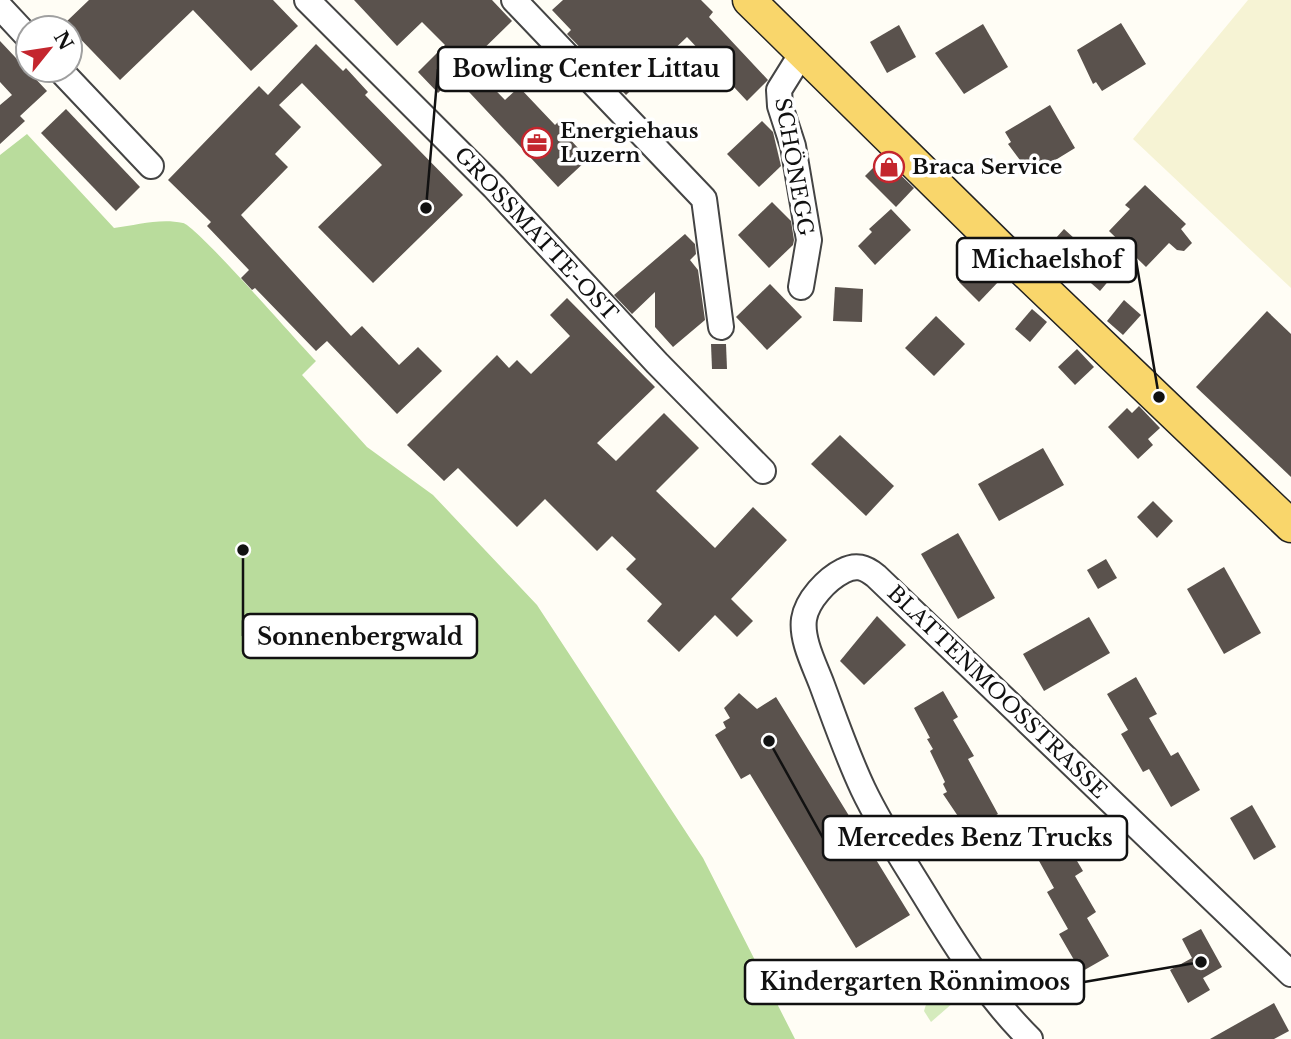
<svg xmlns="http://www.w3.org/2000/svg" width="1291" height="1039" font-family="'Libre Baskerville',serif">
  <rect width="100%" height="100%" fill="#fffdf5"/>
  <path fill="#f6f3d4" d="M1248,0H1291V288L1133,139Z"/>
  <path fill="#d5ebbd" d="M931,989L954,1002L931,1022L924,1011Z"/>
  <path fill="#b9dc9c" d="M27,134L114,228C137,225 160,218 183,223C197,226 297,342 316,361L302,375L367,447L433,495L537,605L703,858L795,1039H0V155Z"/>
  <g fill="#5a524d">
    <path d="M89,0H273L298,26L251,71L193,10L120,80L65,23Z"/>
    <path d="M354,0H492L512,21L469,63L505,100L519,87L555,125L559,121L571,134L568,137L588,159L558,187L455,77L438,93L418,72L445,45L422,22L397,46Z"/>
    <path d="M563,0H701L713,12L709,17L768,80L747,101L687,37L626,95L567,34L571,30L552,10Z"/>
    <path d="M1121,23L1146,64L1102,91L1096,82L1093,84L1077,50Z"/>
    <path d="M983,24L1008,67L964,94L935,53Z"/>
    <path d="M899,25L916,57L887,73L870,42Z"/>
    <path d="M0,41L47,91L20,116L25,121L0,144V105L12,95L0,82Z"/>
    <path d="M316,44L343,71L346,68L368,92L365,95L463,195L373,283L318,227L382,165L302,83L279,105L301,127L275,154L288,167L241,215L351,336L362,326L399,365L418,347L442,371L397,414L327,341L316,351L255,288L252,290L241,278L249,270L207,226L211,222L168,180L259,86L268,95Z"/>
    <path d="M1050,105L1075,148L1031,175L1008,144L1011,142L1005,132Z"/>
    <path d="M66,109L140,187L116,211L41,133Z"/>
    <path d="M762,121L773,132L781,166L759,187L727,154Z"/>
    <path d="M883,158L914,188L896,207L865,176Z"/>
    <path d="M1145,185L1186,224L1181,229L1192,243L1184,251L1177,250L1169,243L1146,267L1109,231L1130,209L1125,205Z"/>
    <path d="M772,202L791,221L794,240L793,245L769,268L738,235Z"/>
    <path d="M891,209L911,230L875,265L858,246L872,232L869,229Z"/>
    <path d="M1064,229L1085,248L1082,252L1111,278L1100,291L1067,262L1057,273L1039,257Z"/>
    <path d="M685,234L695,244L696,254L690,260L698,270L705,320L673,347L655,327V292L632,314L614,295Z"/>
    <path d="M980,260L1001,279L979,302L959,282Z"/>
    <path d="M770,284L802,317L767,350L736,317Z"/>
    <path d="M835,287L863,289L862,322L833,321Z"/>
    <path d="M567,298L655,387L597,443L616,461L664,413L699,448L656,491L715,548L753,507L787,540L731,599L753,621L737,637L715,615L679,652L647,621L662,604L626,569L636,559L612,536L597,551L545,499L517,527L458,468L444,481L407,445L497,355L509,368L517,360L531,374L570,336L550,315Z"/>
    <path d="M1124,300L1141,315L1123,335L1107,321Z"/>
    <path d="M1032,309L1047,322L1030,342L1015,329Z"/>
    <path d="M1267,311L1291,334V477L1196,387Z"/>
    <path d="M936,316L965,344L934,376L905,348Z"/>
    <path d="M711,344H726L727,369H712Z"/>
    <path d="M1077,349L1094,367L1075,385L1058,367Z"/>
    <path d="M1139,406L1160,428L1148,439L1153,445L1138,459L1108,427L1127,408L1132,413Z"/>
    <path d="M840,435L894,486L866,516L811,464Z"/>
    <path d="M1043,448L1064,485L999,521L978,484Z"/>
    <path d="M1153,501L1173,521L1157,538L1137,517Z"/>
    <path d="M958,533L995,598L958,619L921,554Z"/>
    <path d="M1106,559L1117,578L1098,589L1087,570Z"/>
    <path d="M1224,567L1261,633L1224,654L1187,589Z"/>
    <path d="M877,616L906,645L864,685L840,661Z"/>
    <path d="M1089,617L1110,653L1044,691L1023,654Z"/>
    <path d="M1136,677L1157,714L1149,718L1171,756L1178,752L1200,790L1171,807L1149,769L1143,772L1121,734L1128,730L1107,694Z"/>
    <path d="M943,691L958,717L953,720L974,756L968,759L998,814L968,831L943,794L947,792L943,784L945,782L930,751L933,749L927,739L930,738L914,708Z"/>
    <path d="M739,693L757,709L776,697L910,915L856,948L750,774L741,779L715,735L726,728L723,722L730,718L724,708Z"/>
    <path d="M1252,805L1276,847L1254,860L1230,818Z"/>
    <path d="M1061,834L1083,871L1075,876L1096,912L1087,918L1109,956L1081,972L1059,934L1068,929L1047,892L1054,888L1033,850Z"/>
    <path d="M1201,929L1222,967L1203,978L1210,990L1188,1003L1170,970L1192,958L1182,939Z"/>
    <path d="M1274,1003L1289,1031L1274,1039H1210Z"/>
  </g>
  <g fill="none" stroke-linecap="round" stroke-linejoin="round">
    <g stroke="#444" stroke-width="28">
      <g id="minor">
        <path d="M307,0L494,187L657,363L763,471"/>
        <path d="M514,0L704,199L721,327"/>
        <path d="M0,7L28,37"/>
        <path d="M60,70L151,166"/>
        <path d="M801,287L809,240L793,146L780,106L779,90L802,53"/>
        <path d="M1030,1039C988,997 958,950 927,899C905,863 881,827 863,789C847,755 835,720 822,685C815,666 801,640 804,619C807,600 827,579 843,571C856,564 865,567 876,576L1291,974"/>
      </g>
    </g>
    <g stroke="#222" stroke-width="35">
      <path id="major" d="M749,0L1012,259L1291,526"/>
    </g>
    <use href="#minor" stroke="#fff" stroke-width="24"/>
    <use href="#major" stroke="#f9d66b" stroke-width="32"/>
  </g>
  <defs>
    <g id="office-ring" transform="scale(1.575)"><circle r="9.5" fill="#fff" stroke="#c4262e" stroke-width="1.5"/><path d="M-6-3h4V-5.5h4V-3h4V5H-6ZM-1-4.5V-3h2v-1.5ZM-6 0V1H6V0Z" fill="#c4262e"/></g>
    <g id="shop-ring" transform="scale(1.575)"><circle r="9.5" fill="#fff" stroke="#c4262e" stroke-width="1.5"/><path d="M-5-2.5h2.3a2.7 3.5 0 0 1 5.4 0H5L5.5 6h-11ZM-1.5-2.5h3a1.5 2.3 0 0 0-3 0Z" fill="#c4262e"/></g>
  </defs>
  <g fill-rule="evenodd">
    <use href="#office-ring" x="537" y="143"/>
    <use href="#shop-ring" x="889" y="167"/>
  </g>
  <g text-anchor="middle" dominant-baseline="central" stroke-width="7" stroke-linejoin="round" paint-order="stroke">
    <g font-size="21" font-weight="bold" fill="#111" stroke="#fff" text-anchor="start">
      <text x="560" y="131">Energiehaus<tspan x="560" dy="24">Luzern</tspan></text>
      <text x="912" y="167">Braca Service</text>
    </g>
    <g font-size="21" fill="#111" stroke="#fff">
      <text transform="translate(794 167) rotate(80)">SCHÖNEGG</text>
      <text transform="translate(536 234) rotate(47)">GROSSMATTE-OST</text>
      <text transform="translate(997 692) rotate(44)">BLATTENMOOSSTRASSE</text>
    </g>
  </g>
  <path fill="none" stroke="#111" stroke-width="2.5" d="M426 208L438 69M1159 397L1136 260M243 550L243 636M769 741L823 838M1201 962L1084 982"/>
  <g fill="#111" stroke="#fff" stroke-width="2.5">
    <circle cx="426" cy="208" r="7"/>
    <circle cx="1159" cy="397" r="7"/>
    <circle cx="243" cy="550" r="7"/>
    <circle cx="769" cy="741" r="7"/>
    <circle cx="1201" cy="962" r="7"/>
  </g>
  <g fill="#fff" stroke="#111" stroke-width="2.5">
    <rect x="438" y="47" width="296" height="44" rx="7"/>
    <rect x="957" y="238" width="179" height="44" rx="7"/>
    <rect x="243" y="614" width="234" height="44" rx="7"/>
    <rect x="823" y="816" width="304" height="44" rx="7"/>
    <rect x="745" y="960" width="339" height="44" rx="7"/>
  </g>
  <g font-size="23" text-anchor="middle" font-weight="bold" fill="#111">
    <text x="586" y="77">Bowling Center Littau</text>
    <text x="1047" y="268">Michaelshof</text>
    <text x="360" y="645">Sonnenbergwald</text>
    <text x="975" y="846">Mercedes Benz Trucks</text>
    <text x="915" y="990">Kindergarten Rönnimoos</text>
  </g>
  <g transform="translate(49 49) rotate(60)"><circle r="33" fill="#ffffff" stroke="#a0a0a0" stroke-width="2"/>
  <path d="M0-5L12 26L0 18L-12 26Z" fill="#c4262e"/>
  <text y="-10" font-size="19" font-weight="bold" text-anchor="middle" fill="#111111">N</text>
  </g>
</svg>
